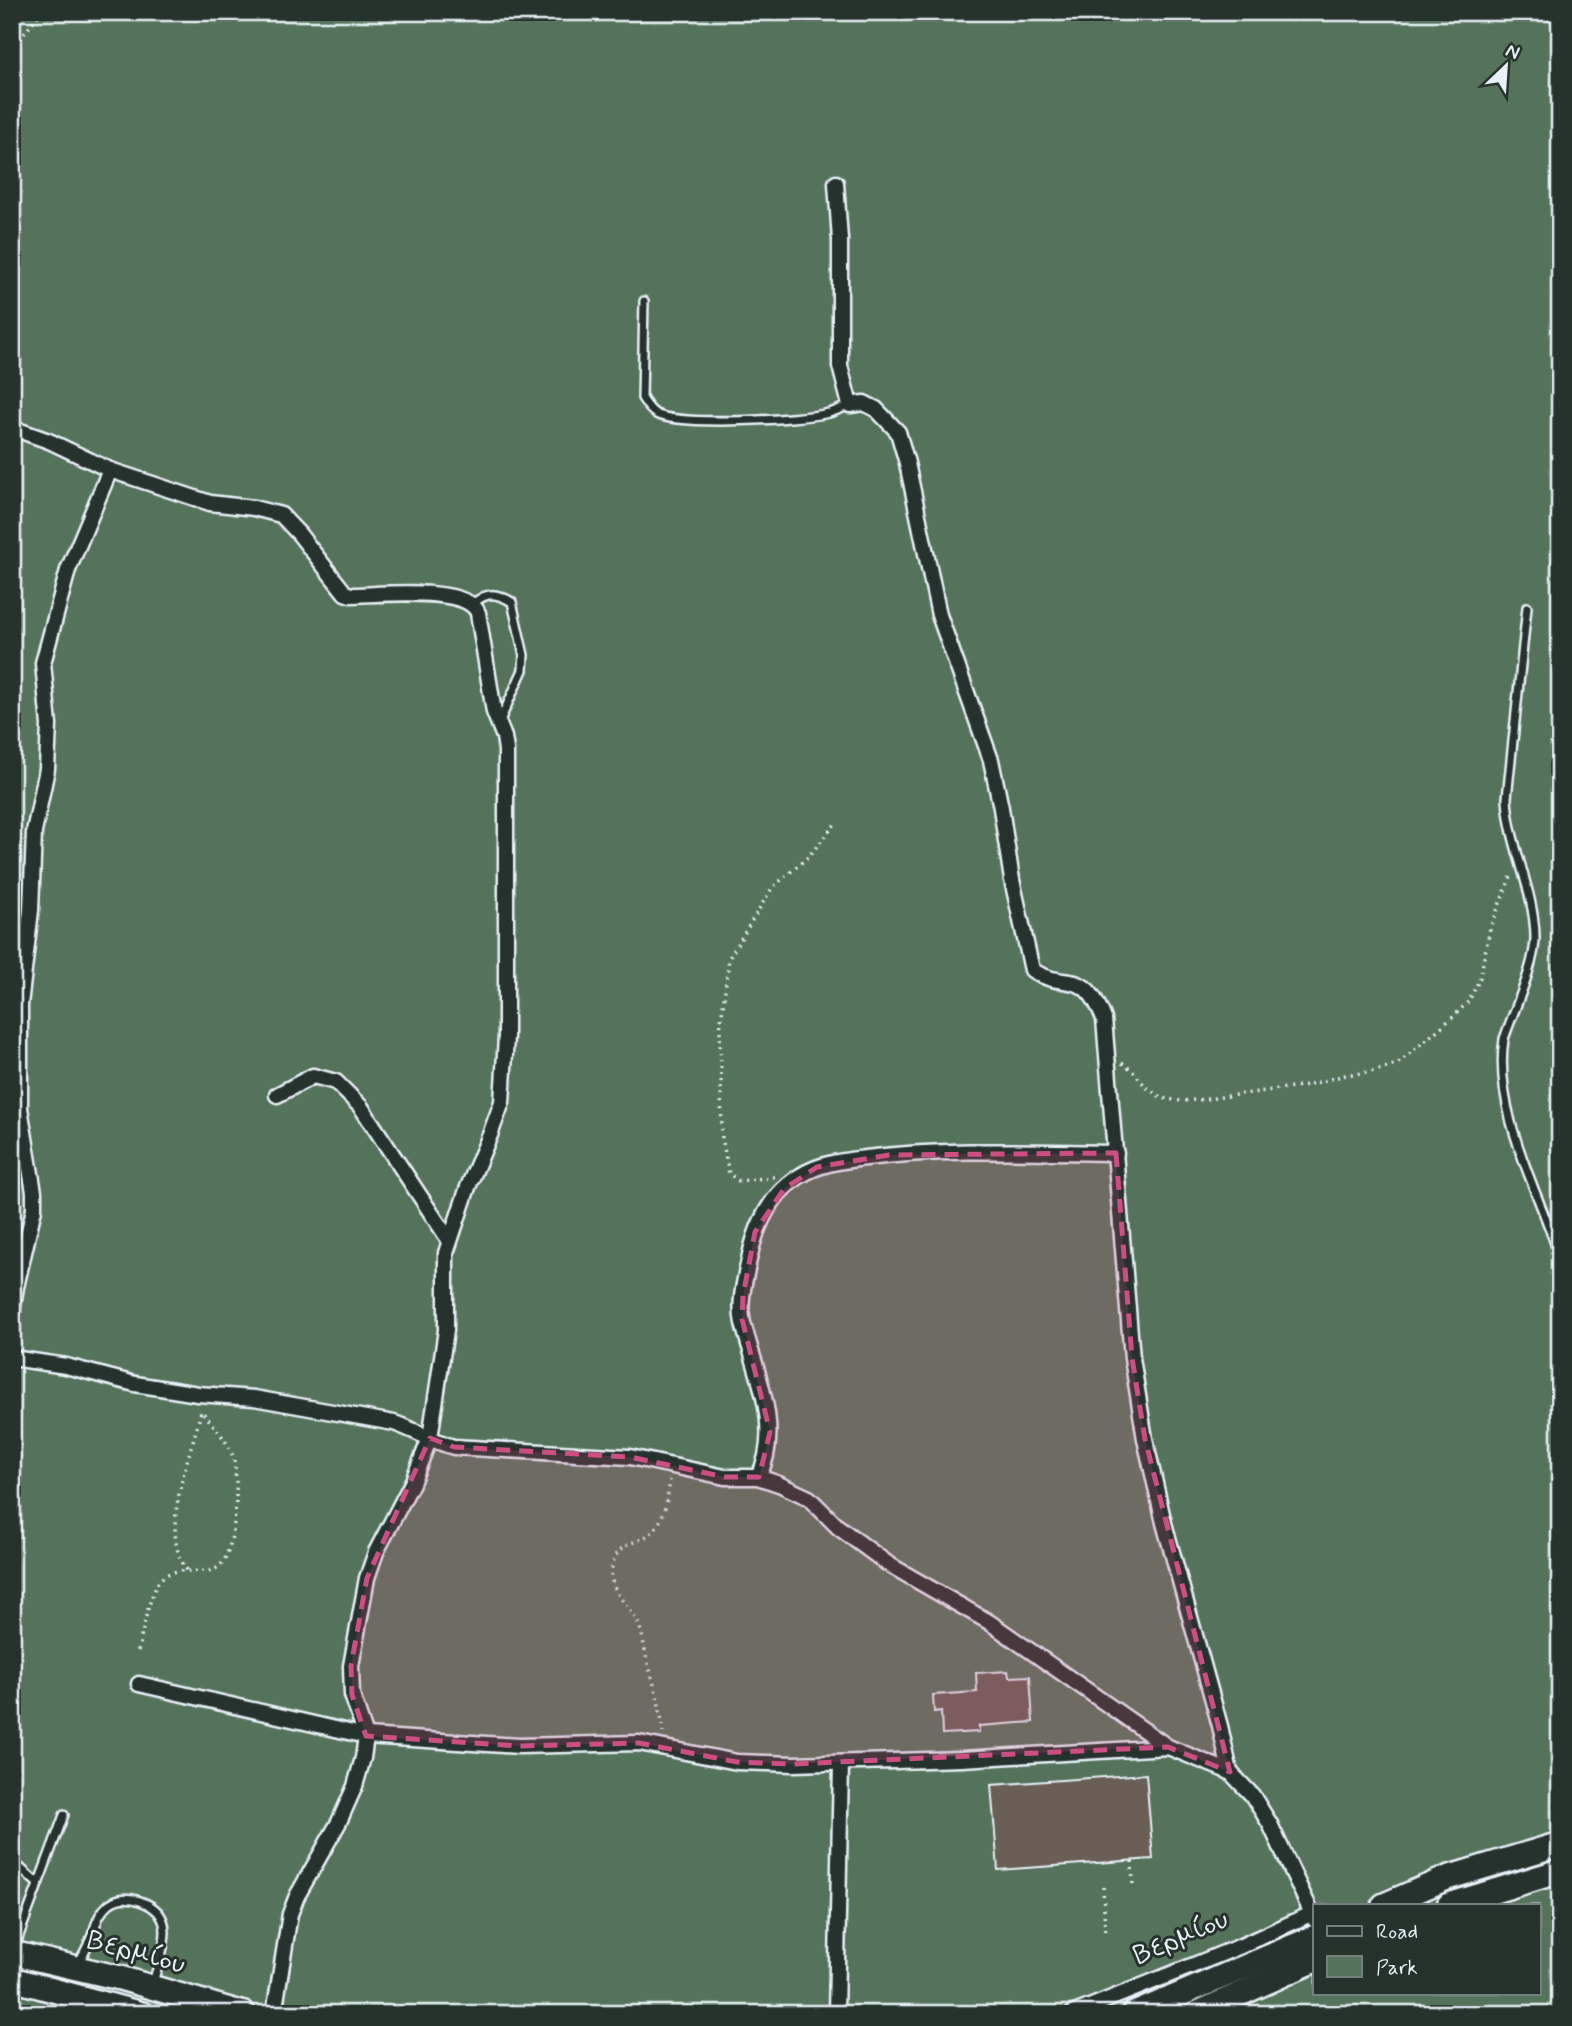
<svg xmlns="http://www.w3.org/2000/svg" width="1572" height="2026" font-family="Mynerve,sans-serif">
  <rect width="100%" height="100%" fill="#26332d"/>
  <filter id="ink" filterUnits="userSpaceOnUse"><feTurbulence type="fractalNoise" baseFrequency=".0143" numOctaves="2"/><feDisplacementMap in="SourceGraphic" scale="14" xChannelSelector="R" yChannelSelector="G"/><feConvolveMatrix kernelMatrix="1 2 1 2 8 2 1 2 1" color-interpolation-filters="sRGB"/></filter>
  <g filter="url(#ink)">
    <path fill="#55725a" stroke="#9eb2a9" stroke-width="2" fill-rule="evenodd" d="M12,12H1560V2014H12ZM1315,1905H1539V1993H1315Z"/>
    <g fill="#6a5f55" stroke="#e8f1f8" stroke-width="2">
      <path d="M1008,1671L1009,1677L1030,1676L1033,1722L979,1726V1732L942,1734L941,1711L934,1712L933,1695L977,1692L976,1673Z"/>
      <path d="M1146,1774L1153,1859L998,1870L991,1785Z"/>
    </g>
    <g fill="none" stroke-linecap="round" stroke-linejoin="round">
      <g stroke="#e8f1f8" stroke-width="12">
        <g id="service">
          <path d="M644,301L642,398C646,404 649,410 656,414C678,426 802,420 829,413C836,411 843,408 850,405"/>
          <path d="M473,604C487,591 497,593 512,602L524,655L523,670L499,723"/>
          <path d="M1527,607L1507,798C1509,845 1534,889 1535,936C1536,963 1513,1012 1504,1039C1493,1112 1538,1190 1560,1258"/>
          <path d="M12,1857L15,1863L38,1884"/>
          <path d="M14,1949L64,1815"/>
          <path d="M77,1966C81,1958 86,1950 89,1942C96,1928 96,1915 109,1904C118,1897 129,1897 140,1901C181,1915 161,1951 153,1983"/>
        </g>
      </g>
      <g stroke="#e8f1f8" stroke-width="19">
        <g id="minor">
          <path d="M836,183L840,240V366L850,405L864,403L876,409L898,432L907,463L939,615L991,760L1001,808L1012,880L1032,970C1066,993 1083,964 1104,1019L1132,1358L1145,1439L1164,1523L1220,1726L1230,1772L1252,1795L1270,1824L1315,1920"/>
          <path d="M12,428L49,441L110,470L210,503L254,508L281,515L299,534L345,593L351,595C377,595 468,585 478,613L494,712L504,737L506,750V1037L502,1102L490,1135L468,1187L446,1253V1330L430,1438L412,1483L376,1552L367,1578L351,1666L352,1695L366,1736L363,1758L355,1786L339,1822L297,1896L290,1914L274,2014"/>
          <path d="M277,1095L313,1076L336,1082L361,1107L449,1240"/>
          <path d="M12,1312L16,1287L34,1209V1192L20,1108V1005L31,910L34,832L47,769L49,725L43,663L68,570L110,470"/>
          <path d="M12,1358L66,1366L135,1384L198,1394L254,1398L394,1423C415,1430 433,1442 454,1447L630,1457L725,1477H758L779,1484L809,1498L838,1527L888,1564L989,1622L1168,1747"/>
          <path d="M758,1477C784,1430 755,1371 743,1323C738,1302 746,1275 750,1255C757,1224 772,1193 800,1176C820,1163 842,1161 866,1158C949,1148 1032,1152 1116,1153"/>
          <path d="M139,1684L366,1736L519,1746L639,1743L737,1762L793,1764L962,1759L1168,1747L1230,1772"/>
          <path d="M836,2014L841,1764"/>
          <path d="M1072,2014L1241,1946L1311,1914"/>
        </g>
      </g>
      <g stroke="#e8f1f8" stroke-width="28">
        <g id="primary">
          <path d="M1384,1905L1447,1878L1560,1844"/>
          <path d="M1449,1905L1560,1871"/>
          <path d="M12,1953L120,1978L244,2014"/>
          <path d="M12,1979L142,2014"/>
          <path d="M1134,2014L1315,1937"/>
          <path d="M1196,2014L1315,1960"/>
        </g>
      </g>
      <g stroke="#e8f1f8" stroke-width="3.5" stroke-dasharray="2 5" stroke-linecap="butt">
        <path d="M12,51L40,12"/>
        <path d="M1122,1063L1133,1071L1146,1087L1162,1098L1181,1101L1208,1099L1307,1085L1346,1075L1375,1071L1397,1064L1453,1017L1469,1001L1480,978L1490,928L1511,876"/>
        <path d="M774,1177L739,1181L729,1174L722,1137L720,1030L729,958L772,888L808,857L836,823"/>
        <path d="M187,1570C157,1531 192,1454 201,1411"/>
        <path d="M138,1651C142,1635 150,1590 161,1579C177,1563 199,1577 217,1568C237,1557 240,1473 232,1454C225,1437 212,1424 201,1410"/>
        <path d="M663,1733C661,1708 654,1684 647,1660C644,1648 643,1634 638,1623C629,1604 607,1590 612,1567C618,1538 640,1546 654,1530C665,1518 668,1495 670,1480"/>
        <path d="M1132,1861L1133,1886"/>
        <path d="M1103,1887L1105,1934"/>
      </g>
      <use href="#service" stroke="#26332d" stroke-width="7"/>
      <use href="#minor" stroke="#26332d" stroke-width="14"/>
      <use href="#primary" stroke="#26332d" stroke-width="23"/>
    </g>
  </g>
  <path fill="#cc4e82" fill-opacity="0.2" stroke="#cc4e82" stroke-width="5" stroke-dasharray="14 9" stroke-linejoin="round" d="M1116,1153L1132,1358L1145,1439L1230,1772L1168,1747L793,1764L737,1762L639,1743L519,1746L366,1736L352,1695L351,1666L367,1578L430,1438L454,1447L630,1457L725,1477H759L770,1432L742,1319L743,1296L755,1232L784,1189L817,1167L889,1155Z"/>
  <g text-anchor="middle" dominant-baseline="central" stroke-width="6" stroke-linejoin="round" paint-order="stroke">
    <g font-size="28" fill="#e8f1f8" stroke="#26332d">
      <text transform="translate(1181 1938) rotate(-23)">Βερμίου</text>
      <text transform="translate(136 1953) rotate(15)">Βερμίου</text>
    </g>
  </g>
  <rect width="1572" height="2026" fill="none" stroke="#26332d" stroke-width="42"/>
  <rect x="21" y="21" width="1530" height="1984" fill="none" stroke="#e8f1f8" stroke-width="2.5" filter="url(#ink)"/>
  <rect x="1313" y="1904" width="228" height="91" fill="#26332d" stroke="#747f7e" stroke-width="2"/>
  <rect x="1327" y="1926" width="35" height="10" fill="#26332d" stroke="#747f7e" stroke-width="2"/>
  <text x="1376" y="1938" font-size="21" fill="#e8f1f8">Road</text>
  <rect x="1327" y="1956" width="35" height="21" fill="#55725a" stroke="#747f7e" stroke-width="2"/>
  <text x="1376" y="1974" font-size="21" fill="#e8f1f8">Park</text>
  <g transform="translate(1506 66) rotate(25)" stroke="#26332d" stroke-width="5" paint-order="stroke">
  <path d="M0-5L12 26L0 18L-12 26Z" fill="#e8f1f8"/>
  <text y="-10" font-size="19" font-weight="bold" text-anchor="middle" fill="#e8f1f8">N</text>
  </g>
</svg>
